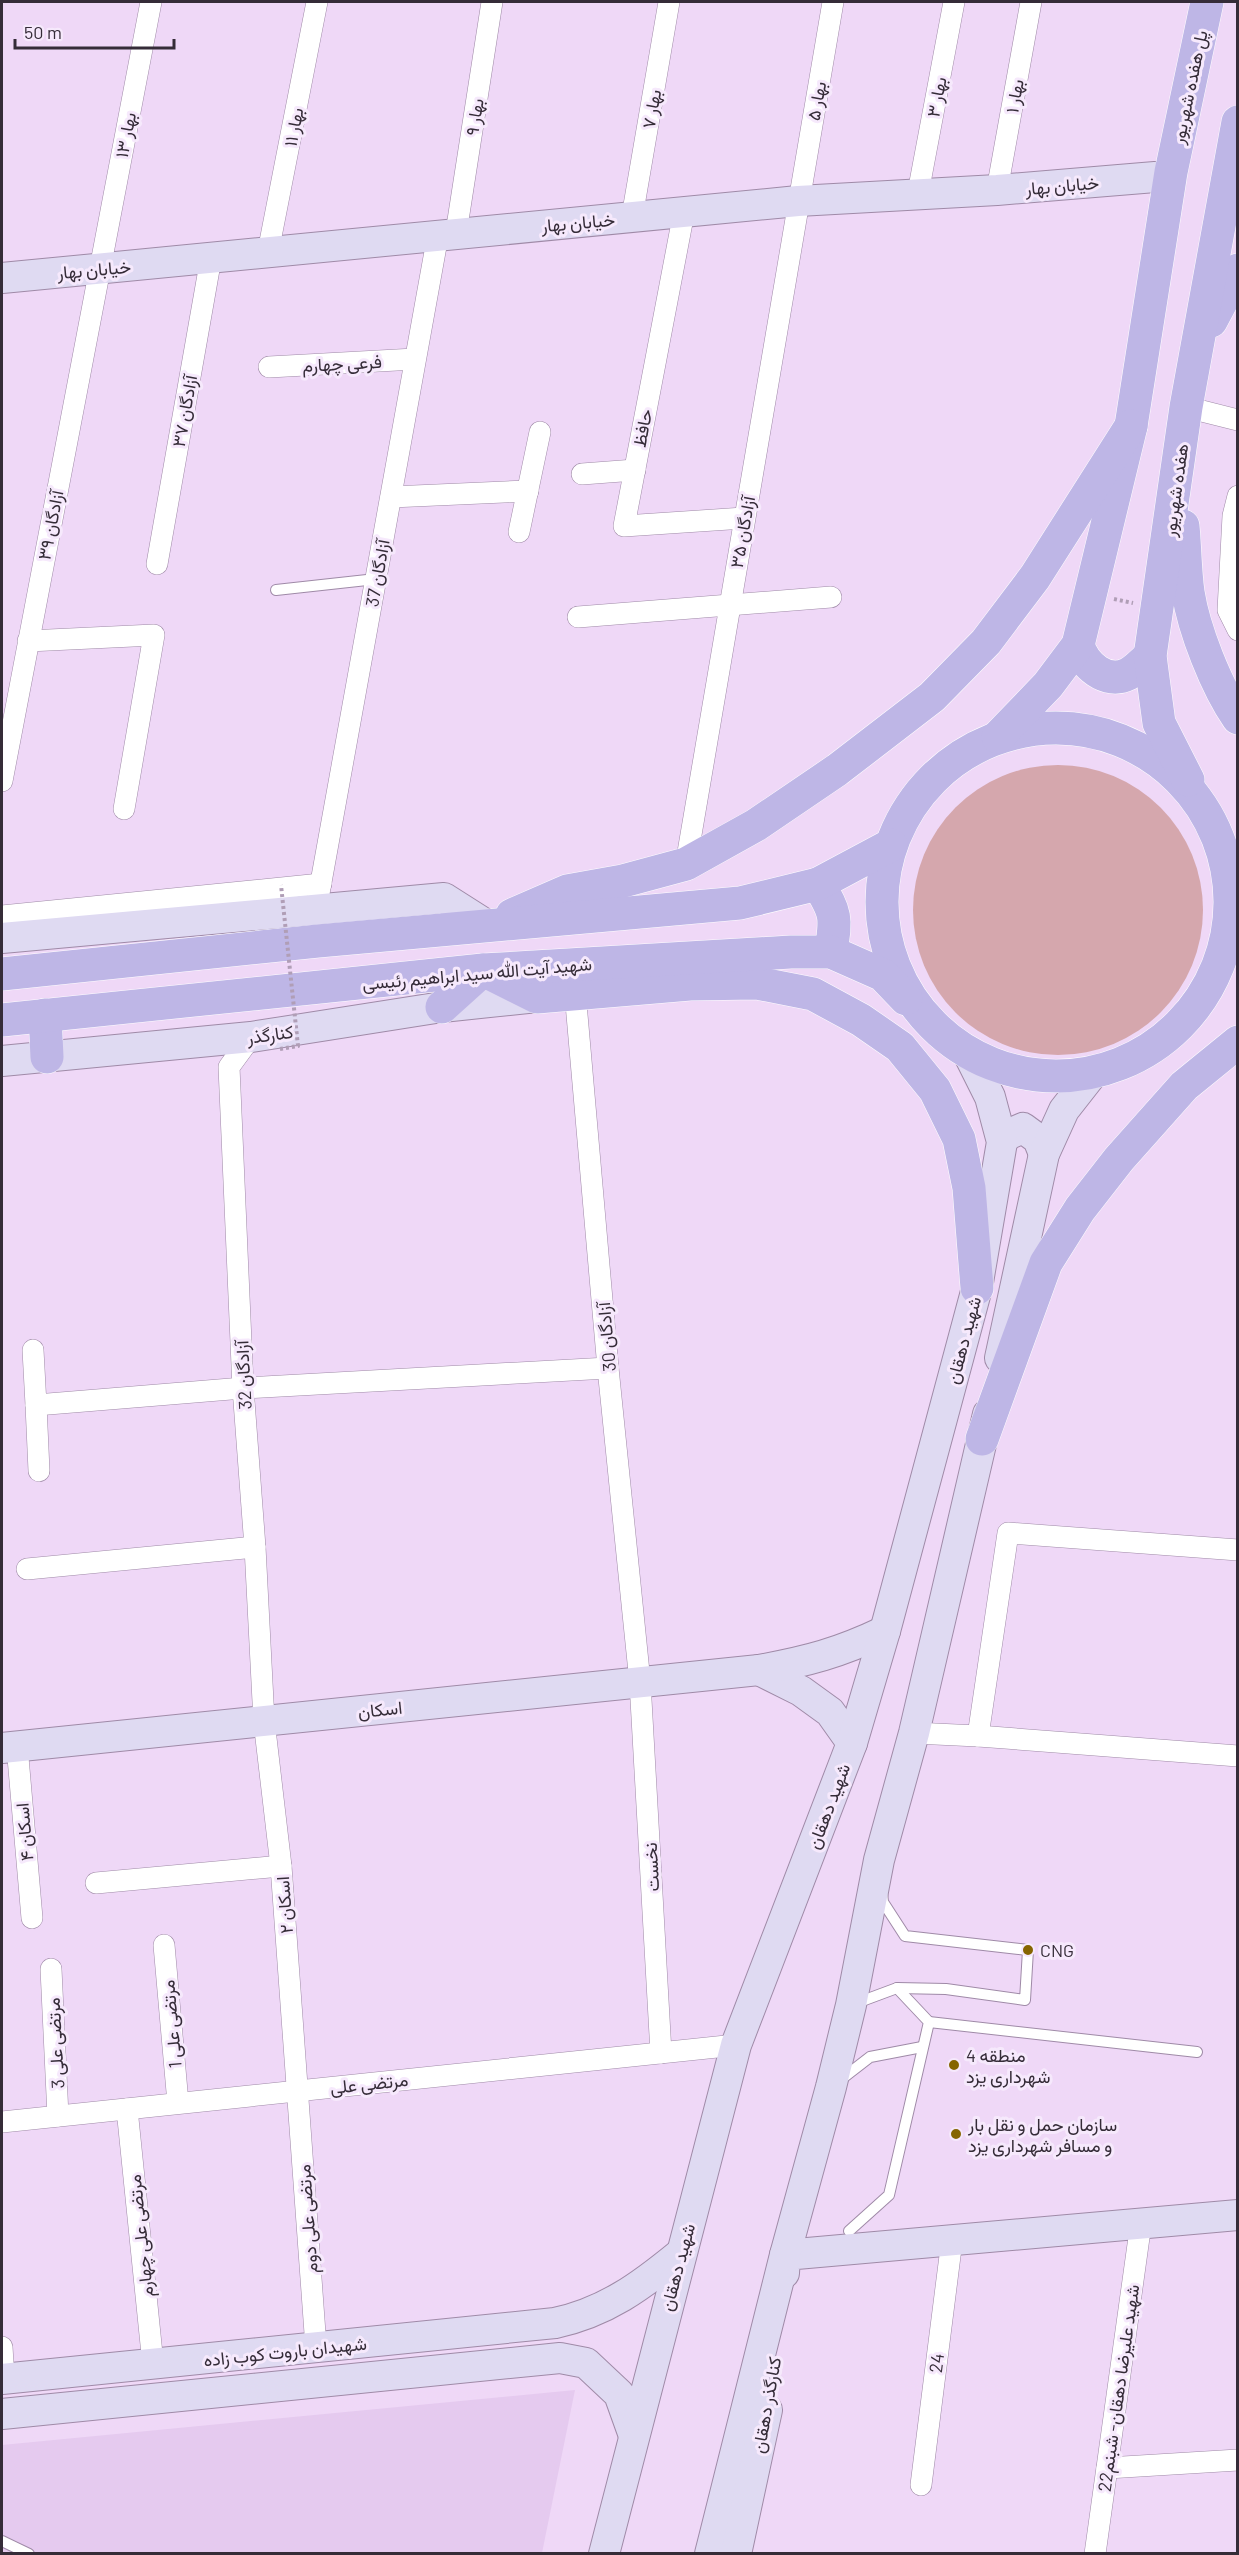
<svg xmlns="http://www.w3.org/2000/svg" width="1239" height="2555" font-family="Barlow,Vazirmatn,sans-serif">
  <rect width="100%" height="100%" fill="#efd8f7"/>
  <path fill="#e5caef" d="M575,2390L542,2553L2,2554V2445Z"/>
  <circle fill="#d5a7ad" cx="1058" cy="910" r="145"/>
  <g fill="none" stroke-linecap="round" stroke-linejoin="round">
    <g stroke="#9f8aa7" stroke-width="12">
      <g id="lane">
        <path d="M276,590L376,579"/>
        <path d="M854,2004L897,1988L946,1989L1025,2000L1028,1950L905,1936L883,1902L882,1892"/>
        <path d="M929,2022L1197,2052"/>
        <path d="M839,2081L870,2057L922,2047"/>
        <path d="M849,2231L889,2195L929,2022L897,1988"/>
        <path d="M2,2541L29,2554"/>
      </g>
    </g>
    <g stroke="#9f8aa7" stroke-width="22">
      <g id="street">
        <path d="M997,190L1031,2"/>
        <path d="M918,193L954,2"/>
        <path d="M684,212L624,526L744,518"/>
        <path d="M632,217L669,2"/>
        <path d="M456,233L492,2"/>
        <path d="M268,252L317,2"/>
        <path d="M269,367L415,359"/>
        <path d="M1186,407L1238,420"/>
        <path d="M582,474L635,470"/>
        <path d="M1238,496L1233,516L1228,610L1238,630"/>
        <path d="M391,497L528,491"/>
        <path d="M519,532L540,432"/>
        <path d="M157,564L211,258"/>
        <path d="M578,617L831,597"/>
        <path d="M28,641L154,635L124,809"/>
        <path d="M2,781L151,2"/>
        <path d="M686,864L833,2"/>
        <path d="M316,910L438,235"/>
        <path d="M2,916L321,884"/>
        <path d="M575,992L608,1368L640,1682L661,2053"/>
        <path d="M251,1037L229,1067L243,1388L255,1547L264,1721L281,1866L316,2347"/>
        <path d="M33,1350L36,1405L243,1388L608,1368"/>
        <path d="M36,1405L39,1471"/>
        <path d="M27,1569L255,1547"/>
        <path d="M914,1733L978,1736L1238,1756"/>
        <path d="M978,1736L1008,1533L1238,1550"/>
        <path d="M17,1746L32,1918"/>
        <path d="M96,1883L281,1866"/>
        <path d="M164,1945L178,2103"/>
        <path d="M51,1969L58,2116"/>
        <path d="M127,2109L153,2364"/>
        <path d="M2,2122L736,2045"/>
        <path d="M2,2347L4,2379"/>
        <path d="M1107,2468L1238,2460"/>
        <path d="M921,2485L952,2240"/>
        <path d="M1095,2554L1141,2223"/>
      </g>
    </g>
    <g stroke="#9f8aa7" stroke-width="32">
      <g id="secondary">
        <path d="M2,278L798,201L997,190L1155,177"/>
        <path d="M2,938L444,898L488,926"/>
        <path d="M2,1061L251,1037L442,1007L537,997"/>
        <path d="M1002,1142L1007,1135L1023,1128L1038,1139L1044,1154"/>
        <path d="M1000,1358L1044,1154L1064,1110L1093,1073"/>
        <path d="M759,1670L801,1691L830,1712L852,1743"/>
        <path d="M2,1748L759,1670C808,1661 839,1653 885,1631"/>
        <path d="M784,2273L785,2255L1238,2215"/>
        <path d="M2,2379L555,2323C606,2312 641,2286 680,2254"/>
        <path d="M2,2414L560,2358L586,2363L619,2394L633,2433"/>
        <path d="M604,2554L736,2045L852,1743L885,1631L977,1288L1002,1142L990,1097L969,1055"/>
        <path d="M710,2554L785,2255L831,2087L851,2005L879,1860L914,1733L988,1414"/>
        <path d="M736,2554L767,2410"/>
      </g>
    </g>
    <g stroke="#fff" stroke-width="34">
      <g id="primary">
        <path d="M1211,321L1238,270"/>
        <path d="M1183,526C1185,547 1185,570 1188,592C1194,630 1216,686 1238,718"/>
        <path d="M1078,645C1084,665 1106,685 1128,674C1136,670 1144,661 1150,656"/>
        <circle cx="1056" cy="902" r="174"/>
        <path d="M998,737L1048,685L1078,645L1131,426L1171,172L1207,2"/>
        <path d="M1188,780L1159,723L1150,656L1186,407L1238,122"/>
        <path d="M818,884C837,914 836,918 831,952"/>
        <path d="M512,915L567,891L623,881L686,864L756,825L837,770L932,697L986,642L1035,577L1131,426"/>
        <path d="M2,974L318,941L740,903L818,884L891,845"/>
        <path d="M442,1007L483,970L537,997L690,984L757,983L813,994L861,1020L900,1047L935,1090L959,1139L969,1188L977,1288"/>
        <path d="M45,1015L47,1057"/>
        <path d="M2,1020L483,970L791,952H831L883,975L906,999"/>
        <path d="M982,1439L1046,1263L1080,1209L1119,1159L1184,1086L1238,1042"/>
      </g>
    </g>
    <path stroke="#b09eb6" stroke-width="4" stroke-dasharray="3 3" stroke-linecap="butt" d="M1114,599L1133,603"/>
    <use href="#lane" stroke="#fff" stroke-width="10"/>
    <use href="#street" stroke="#fff" stroke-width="21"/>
    <use href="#secondary" stroke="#dfdaf2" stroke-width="30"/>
    <use href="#primary" stroke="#beb6e6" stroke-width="33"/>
    <path stroke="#b09eb6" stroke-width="4" stroke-dasharray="3 3" stroke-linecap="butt" d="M280,1049L298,1046L281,885"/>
  </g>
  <g fill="#866500" stroke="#f6e9fc" stroke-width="2">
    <circle cx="1028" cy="1950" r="6"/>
    <circle cx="954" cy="2065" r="6"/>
    <circle cx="956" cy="2134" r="6"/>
  </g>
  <g text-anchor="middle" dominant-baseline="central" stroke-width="6" stroke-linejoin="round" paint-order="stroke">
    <g font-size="18" fill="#352c38" stroke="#f6e9fc">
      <text transform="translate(1189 87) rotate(-78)">پل هفده شهریور</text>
      <text transform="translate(1014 96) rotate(-80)">بهار ۱</text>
      <text transform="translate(936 97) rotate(-79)">بهار ۳</text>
      <text transform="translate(816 101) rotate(-80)">بهار ۵</text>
      <text transform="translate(651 109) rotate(-80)">بهار ۷</text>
      <text transform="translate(474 117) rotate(-81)">بهار ۹</text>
      <text transform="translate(293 127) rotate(-79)">بهار ۱۱</text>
      <text transform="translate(125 135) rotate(-79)">بهار ۱۳</text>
      <text transform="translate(1062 185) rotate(-5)">خیابان بهار</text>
      <text transform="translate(578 222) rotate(-5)">خیابان بهار</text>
      <text transform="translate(94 269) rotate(-5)">خیابان بهار</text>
      <text transform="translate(342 363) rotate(-3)">فرعی چهارم</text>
      <text transform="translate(184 411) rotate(-80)">آزادگان ۳۷</text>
      <text transform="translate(642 428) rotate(-79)">حافظ</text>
      <text transform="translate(1175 490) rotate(-82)">هفده شهریور</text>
      <text transform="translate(50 525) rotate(-79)">آزادگان ۳۹</text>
      <text transform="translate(742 532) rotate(-80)">آزادگان ۳۵</text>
      <text transform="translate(377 573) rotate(-80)">آزادگان 37</text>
      <text transform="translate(477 973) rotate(-5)">شهید آیت الله سید ابراهیم رئیسی</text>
      <text transform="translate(270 1034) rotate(-8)">کنارگذر</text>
      <text transform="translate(606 1337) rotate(-95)">آزادگان 30</text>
      <text transform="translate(963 1340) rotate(-75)">شهید دهقان</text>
      <text transform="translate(243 1375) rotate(-93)">آزادگان 32</text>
      <text transform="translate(380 1709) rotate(-6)">اسکان</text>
      <text transform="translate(828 1806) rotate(-69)">شهید دهقان</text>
      <text transform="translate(24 1832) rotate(-95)">اسکان ۴</text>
      <text transform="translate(651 1867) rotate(-93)">نخست</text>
      <text transform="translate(284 1905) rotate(-94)">اسکان ۲</text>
      <text transform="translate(171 2024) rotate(-95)">مرتضی علی 1</text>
      <text transform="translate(55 2043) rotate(-93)">مرتضی علی 3</text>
      <text transform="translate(369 2083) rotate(-6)">مرتضی علی</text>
      <text transform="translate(307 2219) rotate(-94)">مرتضی علی دوم</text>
      <text transform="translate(140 2236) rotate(-96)">مرتضی علی چهارم</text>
      <text transform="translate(677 2267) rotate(-75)">شهید دهقان</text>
      <text transform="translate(285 2351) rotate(-6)">شهیدان باروت کوب زاده</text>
      <text transform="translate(936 2363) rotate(-83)">24</text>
      <text transform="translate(1118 2388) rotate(-82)">شهید علیرضا دهقان- شبنم22</text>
      <text transform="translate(766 2405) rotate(-80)">کنارگذر دهقان</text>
    </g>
    <g font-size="18" fill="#352c38" stroke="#f6e9fc" text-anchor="start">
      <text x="1040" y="1950">CNG</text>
      <text x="966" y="2055">منطقه 4<tspan x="966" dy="21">شهرداری یزد</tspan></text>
      <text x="968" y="2124">سازمان حمل و نقل بار<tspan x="968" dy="21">و مسافر شهرداری یزد</tspan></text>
    </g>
  </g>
  <rect width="1239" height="2555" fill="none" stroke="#352c38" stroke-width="6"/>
  <path d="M15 39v9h159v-9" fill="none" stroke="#352c38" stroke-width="3"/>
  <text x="24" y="39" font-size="18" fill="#352c38" stroke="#f6e9fc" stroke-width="4.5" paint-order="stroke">50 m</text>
</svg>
